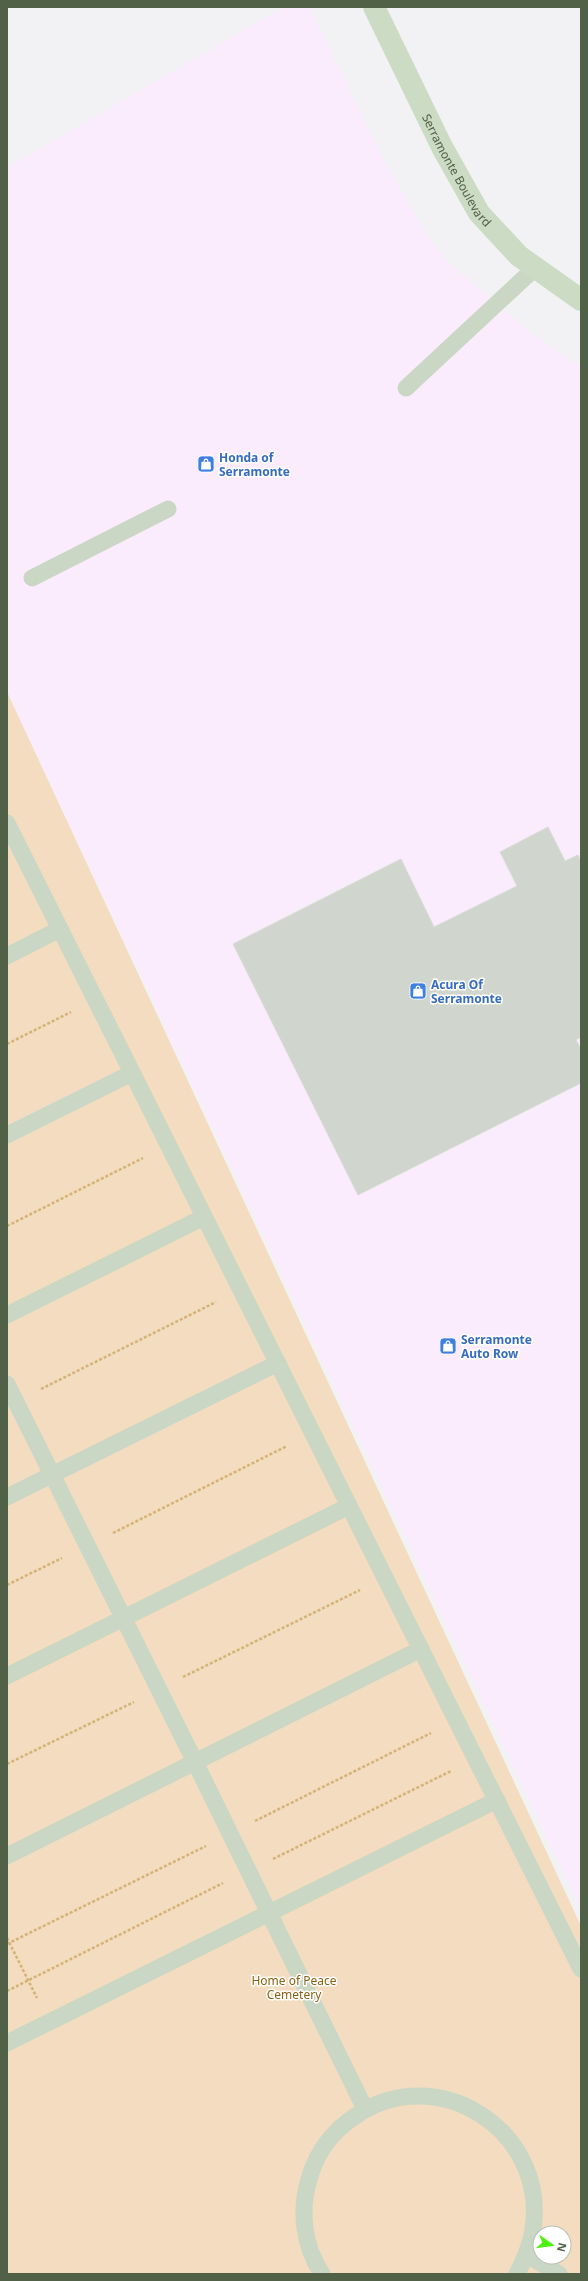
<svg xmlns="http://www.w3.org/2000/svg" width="588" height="2281" font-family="'Noto Sans',sans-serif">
  <rect width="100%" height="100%" fill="#f2f2f4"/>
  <path fill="#fbecfd" d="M284,7H309L385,162L427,235L451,265L533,334L581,367V1909L7,692V168Z"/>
  <path fill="#f3dcbf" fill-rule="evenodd" d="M7,692L581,1926V2274H7ZM540,2233H564V2257H540Z"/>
  <path fill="#d0d6ce" stroke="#d6ddd5" d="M548,827L565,861L578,855L581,862V1037L576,1040L581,1049V1083L358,1195L233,944L401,859L434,927L517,886L500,852Z"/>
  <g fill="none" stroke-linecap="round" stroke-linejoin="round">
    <g stroke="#d3b475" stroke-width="2.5" stroke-dasharray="3 2" stroke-linecap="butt">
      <path d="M7,1044L71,1012"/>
      <path d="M7,1226L143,1158"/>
      <path d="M41,1389L216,1302"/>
      <path d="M113,1533L287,1446"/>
      <path d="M7,1585L62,1558"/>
      <path d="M183,1677L360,1590"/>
      <path d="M7,1764L134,1702"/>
      <path d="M255,1821L431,1733"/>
      <path d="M273,1859L451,1771"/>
      <path d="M7,1938L37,1998"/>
      <path d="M7,1944L206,1846"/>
      <path d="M7,1991L223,1883"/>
    </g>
    <g stroke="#cbd7c5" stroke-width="17">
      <path d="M406,388L535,268"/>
      <path d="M32,578L168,509"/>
      <path d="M7,823L581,1969"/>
      <path d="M7,956L60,929"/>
      <path d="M7,1135L132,1073"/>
      <path d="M7,1315L204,1217"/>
      <path d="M7,1384L195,1762L365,2109"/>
      <path d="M7,1497L278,1363"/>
      <path d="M7,1676L349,1506"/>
      <path d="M7,1856L421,1649"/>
      <path d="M7,2043L497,1800"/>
      <path d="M527,2255L559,2274"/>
      <path d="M322,2274C303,2245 299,2209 310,2176C317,2152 333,2131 354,2117C436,2059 548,2130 533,2229C531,2245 524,2260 517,2274"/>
    </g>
    <path stroke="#cbdbc4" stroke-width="22" id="s1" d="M374,7L442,147L479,213L519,256L581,300"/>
  </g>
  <defs>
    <g id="shop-square" transform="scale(0.9)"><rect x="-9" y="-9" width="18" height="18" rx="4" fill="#3f7fe0" stroke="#fff"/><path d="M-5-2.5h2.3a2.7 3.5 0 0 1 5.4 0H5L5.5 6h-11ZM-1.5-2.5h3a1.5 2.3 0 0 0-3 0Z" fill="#fff"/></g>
  </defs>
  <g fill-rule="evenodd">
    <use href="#shop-square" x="206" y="464"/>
    <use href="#shop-square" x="418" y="991"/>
    <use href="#shop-square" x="448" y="1346"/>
  </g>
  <g text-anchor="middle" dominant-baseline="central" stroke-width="3" stroke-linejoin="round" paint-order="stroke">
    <g font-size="12" fill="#516148" stroke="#fff">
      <text stroke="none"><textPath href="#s1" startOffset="183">Serramonte Boulevard</textPath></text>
    </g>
    <g font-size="12" font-weight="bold" fill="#366cbe" stroke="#fff" text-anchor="start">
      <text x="219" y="457">Honda of<tspan x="219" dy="14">Serramonte</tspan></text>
      <text x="431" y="984">Acura Of<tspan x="431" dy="14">Serramonte</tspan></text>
      <text x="461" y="1339">Serramonte<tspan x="461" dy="14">Auto Row</tspan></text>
    </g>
    <g font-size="12" fill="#896112" stroke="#fff">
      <text x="294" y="1980">Home of Peace<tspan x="294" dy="14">Cemetery</tspan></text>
    </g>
  </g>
  <rect width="588" height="2281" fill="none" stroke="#516148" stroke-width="16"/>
  <g transform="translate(552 2245) rotate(104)"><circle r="19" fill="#ffffff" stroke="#b9c0b6"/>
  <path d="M0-3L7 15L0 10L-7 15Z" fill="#4cf10f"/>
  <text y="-6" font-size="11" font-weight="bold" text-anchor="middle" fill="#516148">N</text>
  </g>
</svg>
